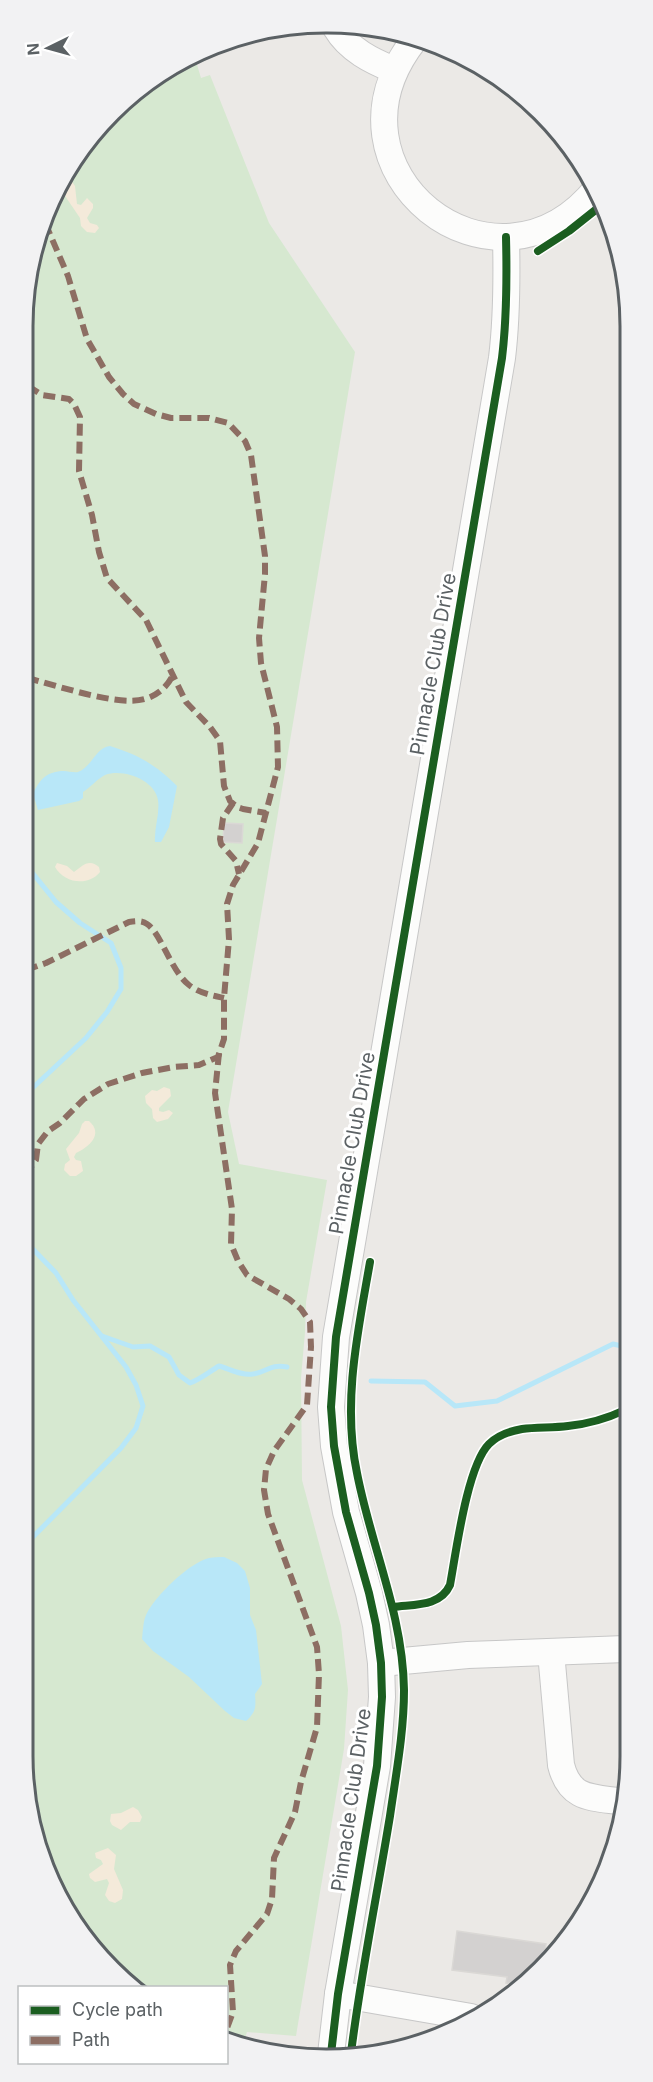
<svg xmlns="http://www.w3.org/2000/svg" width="653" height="2082" font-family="Inter,sans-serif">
  <rect width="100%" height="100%" fill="#ebe9e6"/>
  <path fill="#d6e8d0" d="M195,58L201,78L210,75L269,223L355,352L228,1112L239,1164L327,1180L306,1302L305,1332L301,1378L302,1480L341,1626L348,1690L344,1749L296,2036L247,2032L243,2044L227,2039L226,1988L139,1987L98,1956L46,1872L23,1755L28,267L74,157L158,74Z"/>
  <g fill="#f4eada">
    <path d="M65,178L70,179L75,186L77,204L81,205L87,198L93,204V208L87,218L90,223L97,225L99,228L95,233L87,232L81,226L80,218L61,190Z"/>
    <path d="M57,863L67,866L74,872C82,866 89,858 99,867L100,872C88,887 64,883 55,867Z"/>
    <path d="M164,1087L170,1089L171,1096L159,1108V1111L163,1112L169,1110L173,1113L168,1119L157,1122L153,1118L152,1109L146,1103L145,1096L152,1090L157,1091Z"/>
    <path d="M85,1121H89C104,1134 89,1147 76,1153L74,1157L76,1160L81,1161L83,1171L76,1176H70L64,1170L65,1164L70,1160L66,1149L79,1133L82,1124Z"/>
    <path d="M133,1807L138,1810L142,1817L140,1822H130L121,1830L112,1825L110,1821L111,1814L121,1813Z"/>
    <path d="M108,1848L116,1855L114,1869L123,1890L122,1899L115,1903L109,1901L105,1895L109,1883L107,1879L95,1882L90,1878L89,1874L103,1864L101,1860L96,1858L95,1853Z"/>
  </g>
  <g fill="#b8e7f8">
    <path d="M110,746C139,755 156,765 177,786L169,827L161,842H155C154,828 160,814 158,800C155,780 123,768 105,775C97,779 91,787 83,792V798L79,801L38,810L33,794C39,780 47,771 64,771C68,771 74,773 78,772C92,767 95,748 110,746Z"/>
    <path d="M224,1557L237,1563L245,1571L250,1588V1615L256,1630L262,1684L255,1694C256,1707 256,1712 246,1721L234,1718L225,1711L189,1677L153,1651L142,1639C143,1631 143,1622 146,1615C155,1596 189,1563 209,1558C214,1557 219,1557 224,1557Z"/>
  </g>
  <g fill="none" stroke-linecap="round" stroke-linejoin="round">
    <g stroke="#b8e7f8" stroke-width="5">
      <path d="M25,1095L86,1038L107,1012L121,989V968L111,943L80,923L56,902L26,865"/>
      <path d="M102,1336L133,1347L150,1346L169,1357L179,1375L190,1383C201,1379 209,1372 219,1366C230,1369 241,1376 253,1374C268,1372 269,1364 287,1367"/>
      <path d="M371,1381L425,1382L455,1406L497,1401L613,1344L626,1347"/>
      <path d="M23,1547L121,1448L136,1428L143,1406L136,1385L126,1367L73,1300L56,1273L25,1241"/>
    </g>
  </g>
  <g fill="#d3d1d0" stroke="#dad8d5" stroke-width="1.5">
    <path d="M224,823L243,824L242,843L223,842Z"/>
    <path d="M457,1931L546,1944L543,1963L529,1978L522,1977L521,1985L506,1983L507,1977L452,1970Z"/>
  </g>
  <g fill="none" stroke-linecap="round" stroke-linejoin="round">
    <g stroke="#c7c7c7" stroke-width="28">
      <g id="minor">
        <path d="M336,28C349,50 372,61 394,70"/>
        <path d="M415,39C311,170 495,315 597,188"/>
        <path d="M551,1652L561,1765C570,1801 593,1797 625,1802"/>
        <path d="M381,1663L468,1655L625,1649"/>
        <path d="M338,1994L471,2017"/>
        <path d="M331,2054L338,1994L377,1766L382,1697L381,1663L376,1625L369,1593L346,1512L334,1446L331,1407L336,1337L502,358C507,317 507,278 506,237"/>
      </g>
    </g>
    <use href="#minor" stroke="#fcfcfb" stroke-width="26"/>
    <g stroke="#8d6e63" stroke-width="6" stroke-dasharray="12 6" stroke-linecap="butt">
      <path d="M28,386L42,395L69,399L74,404L80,417L79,471L92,515L99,552L107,578L146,620L186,702L210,727L220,741L224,786L230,801L237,807L243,809L266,813"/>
      <path d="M27,678C56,685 118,707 145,699C158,695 167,687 173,675"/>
      <path d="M233,803L223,818L220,839L221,844L236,861L239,874"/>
      <path d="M26,970L46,963L129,922C135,921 142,920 147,924C161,933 171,971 189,985C199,993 211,995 224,998"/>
      <path d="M219,1053L215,1093L232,1209L231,1244L238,1261L247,1275L289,1299L301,1309L310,1322L311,1347L307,1405L274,1451L266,1469L264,1490L268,1514L317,1647L319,1674L317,1727L301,1782L295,1812L274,1858L272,1899L267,1914L236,1951L230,1965L233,2012L226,2031"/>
      <path d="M25,1175L36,1160L38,1144L48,1131L60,1123L84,1099L108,1084L142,1073L174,1067L199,1065L218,1057L224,1039V998L229,939L227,904L233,885L258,843L278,767L277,727L261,663L259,638L265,574V556L251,455L245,441L228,423L209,418H171L156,414L134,404L123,394L109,377L87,339L68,276L46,225"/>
    </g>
    <g stroke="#fff" stroke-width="11">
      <g id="cycleway">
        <path d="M538,251L569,231L603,204"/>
        <path d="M393,1607C414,1604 440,1607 450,1585C456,1553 467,1466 489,1444C497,1436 510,1431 522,1429C537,1427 553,1428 568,1426C588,1424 608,1418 625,1410"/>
        <path d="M351,2053C361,1973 377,1895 390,1816C396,1774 404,1732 404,1690C403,1614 371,1546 357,1473C342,1403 358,1331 370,1262"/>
        <path d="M331,2054L338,1994L377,1766L382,1697L381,1663L376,1625L369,1593L346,1512L334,1446L331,1407L336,1337L502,358C507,317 507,278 506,237"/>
      </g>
    </g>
    <use href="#cycleway" stroke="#1b5e20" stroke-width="8"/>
  </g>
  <g text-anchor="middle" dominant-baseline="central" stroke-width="6" stroke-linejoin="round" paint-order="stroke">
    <g font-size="20" fill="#5b6164" stroke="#fff">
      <text transform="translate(433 664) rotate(-80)">Pinnacle Club Drive</text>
      <text transform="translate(352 1143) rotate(-80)">Pinnacle Club Drive</text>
      <text transform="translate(351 1800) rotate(-82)">Pinnacle Club Drive</text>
    </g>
  </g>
  <path d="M0 0H653V2082H0ZM326 33H327A293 293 0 0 1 620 326V1756A293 293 0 0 1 327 2049H326A293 293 0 0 1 33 1756V326A293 293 0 0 1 326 33Z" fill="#f2f2f3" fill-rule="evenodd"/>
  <path fill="none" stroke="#5b6164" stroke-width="3" d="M326 33H327A293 293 0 0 1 620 326V1756A293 293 0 0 1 327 2049H326A293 293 0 0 1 33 1756V326A293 293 0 0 1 326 33Z"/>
  <rect x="18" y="1986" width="210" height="78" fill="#ffffff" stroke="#bdc0c1" stroke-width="1.5"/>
  <rect x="30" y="2006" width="30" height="9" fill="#1b5e20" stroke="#bdc0c1" stroke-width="1.5"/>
  <text x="72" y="2016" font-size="18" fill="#5b6164">Cycle path</text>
  <rect x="30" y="2036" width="30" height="9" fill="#8d6e63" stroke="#bdc0c1" stroke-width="1.5"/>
  <text x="72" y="2046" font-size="18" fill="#5b6164">Path</text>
  <g transform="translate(48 48) rotate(265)" stroke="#ffffff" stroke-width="4.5" paint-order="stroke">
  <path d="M0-4.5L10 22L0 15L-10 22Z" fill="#5b6164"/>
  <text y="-9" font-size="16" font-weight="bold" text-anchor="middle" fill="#5b6164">N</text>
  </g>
</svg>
